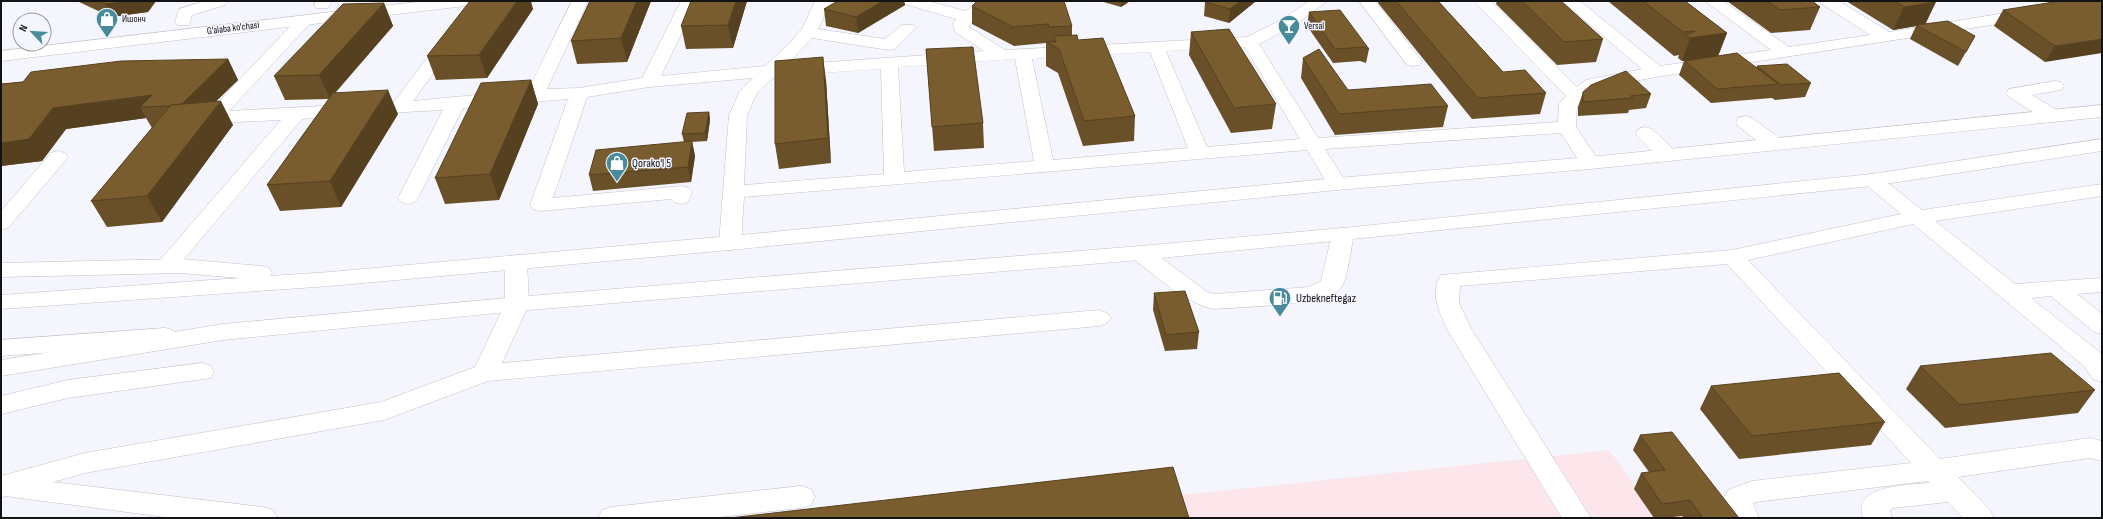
<svg xmlns="http://www.w3.org/2000/svg" width="2103" height="519" font-family="'Sofia Sans Condensed',sans-serif">
  <rect width="100%" height="100%" fill="#f5f6fd"/>
  <path fill="#fce6eb" d="M1609,450L1660,518H962Z"/>
  <g fill="none" stroke-linecap="round" stroke-linejoin="round">
    <g stroke="#c1c2c9" stroke-width="1">
      <g id="minor">
        <path d="M205,1L227,2L225,5L192,15L189,25H177L175,22L179,9Z"/>
        <path d="M316,1H332L328,8H316L314,5Z"/>
        <path d="M572,1H588L547,89L579,88L642,78L681,1H697L661,76L765,66L788,45L802,29L815,1H831L818,29L885,39L902,25H914L916,28L895,49L889,50L812,38L787,65L984,51L955,32L953,24L956,19L905,4L903,1H928L965,11L980,1H999L973,20L969,27L1005,50L1247,37L1283,19L1309,1H1327L1295,25L1259,44L1318,138L1558,122L1559,104L1566,96L1474,1H1491L1577,87L1586,80L1642,69L1562,1H1580L1660,66L1771,50L1705,1H1723L1789,47L1870,35L1822,4L1820,1H1839L1889,32L2041,7L2035,1H2053L2058,7L2055,14L2049,16L1656,77L1598,88L1577,106L1576,127L1600,163L1597,167L1590,169L1583,167L1561,133L1325,149L1347,184L1344,188L1337,190L1330,188L1307,150L744,197L741,243L738,248L730,250L722,248L719,243L729,115L740,91L753,78L649,87L587,97L553,198L682,186L689,188L692,192L688,202L681,204L674,202L671,199L540,211L533,209L530,205L568,99L463,108L418,198L415,202L408,204L401,202L398,198L443,110L348,115L302,119L174,271L166,273L158,271L155,266L281,120L213,123L206,121L204,117L300,16H312L314,19L229,111L394,102L443,37L449,36L455,37L457,41L413,101L528,90ZM1245,47L1300,139L1207,147L1166,51ZM1150,52L1188,148L1053,160L1032,59ZM1015,59L1034,161L904,172L898,67ZM881,69L884,174L744,185L747,115L757,93L775,76Z"/>
        <path d="M1359,1H1375L1422,61L1419,65L1413,66L1407,65Z"/>
        <path d="M2055,81L2061,82L2064,86L2061,90L2032,95L2060,112L2062,116L2060,120L2053,122L2046,120L2009,97L2006,93L2009,89Z"/>
        <path d="M1745,116L1752,118L1782,140L1785,144L1782,148C1766,152 1751,135 1738,126L1736,122L1738,118Z"/>
        <path d="M1645,127L1652,129L1675,151L1678,155L1675,159C1659,163 1649,147 1638,137L1636,133L1638,129Z"/>
        <path d="M58,151L65,153L68,157L65,161L8,228L1,230V211L51,153Z"/>
        <path d="M1872,174L1879,176L1922,210L2102,184V196L1935,221L2015,284L2102,278V292L2077,294L2102,314V334L2094,332L2051,296L2031,298L2102,354V382L2093,379L2084,366L1913,224L1748,260L1940,459L2090,438L2102,441V461L2090,458L1958,477L1990,510L1994,518H1963L1948,502L1893,508L1890,510L1892,518H1863C1851,484 1911,485 1930,483L1928,481L1756,502L1753,503L1759,518H1730L1724,498L1728,490L1752,481L1911,463L1727,264L1460,286L1459,303L1472,330L1591,518H1562L1448,331C1440,313 1429,293 1441,275L1732,250L1901,214L1865,184L1862,180L1865,176Z"/>
        <path d="M1343,228L1351,229L1354,234C1351,247 1348,278 1341,288C1327,306 1238,307 1213,309C1182,301 1158,277 1132,258L1129,253L1132,248L1140,246L1148,248L1207,292L1215,294L1309,287L1321,281L1332,234L1335,229Z"/>
        <path d="M516,255L524,257L527,262L529,304L502,363L1099,310L1107,313L1111,318L1107,323L1099,326L488,381L384,420L85,473L53,482L263,507L273,510L277,518H172L5,496L1,498V476L85,453L381,402L475,367L505,304V262L508,257Z"/>
        <path d="M202,363L211,366L214,372L211,378L68,398L1,414V396L68,380Z"/>
        <path d="M801,486L811,489L815,497L811,505L801,508L710,518H598L602,510L612,507Z"/>
      </g>
    </g>
    <g stroke="#c1c2c9" stroke-width="1">
      <g id="major">
        <path d="M425,1H473L471,4L465,6L1,61V51Z"/>
        <path d="M165,328L173,330L177,336L173,342L165,344L1,356V340Z"/>
      </g>
    </g>
    <g stroke="#c1c2c9" stroke-width="1">
      <g id="highway">
        <path d="M2102,105V117L1590,169L1337,190L730,250L330,286L1,309V295L240,278L181,273L1,277V263L181,259L261,266L269,268L272,273L270,276L330,272L730,236L1337,178L1590,157Z"/>
        <path d="M2102,139V151L1872,186L1343,240L1140,260L517,311L223,340L1,376V360L223,324L517,297L1140,246L1343,228L1872,174Z"/>
      </g>
    </g>
    <use href="#minor" fill="#fff" fill-rule="evenodd"/>
    <use href="#major" fill="#fff" fill-rule="evenodd"/>
    <use href="#highway" fill="#fff" fill-rule="evenodd"/>
  </g>
  <g fill="#695028">
    <path d="M77,1H156L148,12L111,17Z"/>
    <path d="M590,1H651L627,62L577,64L571,41Z"/>
    <path d="M747,1L733,48L686,49L681,26Z"/>
    <path d="M838,1H904L905,5L858,33L826,26L824,9Z"/>
    <path d="M1100,1H1130L1121,7Z"/>
    <path d="M1256,1L1229,23L1204,16L1205,2Z"/>
    <path d="M1379,1H1438L1503,72L1546,93L1540,114L1472,119L1378,3Z"/>
    <path d="M1497,1H1561L1603,39L1596,62L1557,65L1496,4Z"/>
    <path d="M1608,1H1685L1727,33L1718,56L1757,67V66L1811,83L1805,97L1775,100L1772,98L1711,103L1679,75L1684,61H1682L1678,58L1679,55L1674,56Z"/>
    <path d="M1727,1H1812L1820,7L1810,30L1771,33Z"/>
    <path d="M1846,1H1934L1925,24L1975,36L1958,66L1910,39L1916,26L1893,30Z"/>
    <path d="M2102,1L2045,62L1994,26L2003,10Z"/>
    <path d="M384,3L393,26L335,92L398,114L341,207L280,211L267,185L329,99L285,100L274,76Z"/>
    <path d="M972,6L1072,26V35L1078,40L1135,116L1134,141L1083,146L1058,73L1046,66V43L1014,46L972,24Z"/>
    <path d="M533,9L487,78L436,80L427,56Z"/>
    <path d="M1309,12L1369,49L1366,63L1360,61L1333,63L1307,26Z"/>
    <path d="M1191,32L1276,104L1272,129L1231,133L1189,55Z"/>
    <path d="M926,49L983,123L984,148L934,151Z"/>
    <path d="M1303,58L1348,90L1448,106L1443,127L1335,135L1301,78Z"/>
    <path d="M228,59L238,80L216,101L233,125L162,222L107,227L91,201L152,128L146,118L66,129L42,161L1,166V84Z"/>
    <path d="M531,80L538,104L499,200L445,204L435,178Z"/>
    <path d="M826,80L831,163L779,169L775,144Z"/>
    <path d="M1583,92L1651,94L1646,108L1629,110L1628,113L1578,116V107Z"/>
    <path d="M709,112L710,120L707,141L692,142L695,156L691,182L593,191L589,175L684,142L682,134Z"/>
    <path d="M1154,293L1199,332L1197,349L1165,351L1153,310Z"/>
    <path d="M1920,366L2095,390L2078,413L1945,428L1906,389Z"/>
    <path d="M1711,386L1885,422L1871,445L1739,459L1700,409Z"/>
    <path d="M1640,435L1739,518H1684L1682,516L1664,518H1654L1634,489L1641,473L1649,472L1633,450Z"/>
  </g>
  <g fill="#554120">
    <path d="M134,1H156L148,12L111,17L105,4Z"/>
    <path d="M517,1H531L533,9L487,78L479,55Z"/>
    <path d="M637,1H651L627,62L621,38Z"/>
    <path d="M736,1H747L733,48L728,25Z"/>
    <path d="M883,1H904L905,5L858,33L856,17Z"/>
    <path d="M1121,1H1130L1121,7Z"/>
    <path d="M1241,1H1256L1229,23L1230,9Z"/>
    <path d="M1936,2L1925,25H1916V26L1893,30L1904,7Z"/>
    <path d="M384,3L393,26L330,99L319,75Z"/>
    <path d="M1727,33L1718,56L1682,61L1690,38Z"/>
    <path d="M2102,39V53L2045,62L2055,46Z"/>
    <path d="M823,57L826,80L831,163L828,138Z"/>
    <path d="M228,59L238,80L191,126L180,105Z"/>
    <path d="M531,80L538,104L499,200L490,174Z"/>
    <path d="M388,90L398,114L341,207L330,181Z"/>
    <path d="M152,95L140,107L146,118L66,129L42,161L1,166V143L53,108Z"/>
    <path d="M221,101L233,125L162,222L147,196Z"/>
    <path d="M709,112L710,120L707,141L705,133Z"/>
    <path d="M692,141L695,156L691,182L688,167Z"/>
  </g>
  <g fill="#7a5d2e" stroke="#554120">
    <path d="M98,1H134L105,4Z"/>
    <path d="M470,1H517L479,55L427,56Z"/>
    <path d="M590,1H637L621,38L571,41Z"/>
    <path d="M691,1H736L728,25L681,26Z"/>
    <path d="M838,1H883L856,17L824,9Z"/>
    <path d="M977,1H1064L1072,26L1049,27L1048,24L1013,27L972,6Z"/>
    <path d="M1206,1H1241L1230,9L1205,2Z"/>
    <path d="M1396,1H1438L1503,72L1525,70L1546,93L1478,98Z"/>
    <path d="M1522,1H1561L1603,39L1564,42Z"/>
    <path d="M1643,1H1685L1727,33L1690,38L1686,35L1695,31L1683,32Z"/>
    <path d="M1767,1H1812L1820,7L1780,10Z"/>
    <path d="M1894,1H1934L1936,2L1904,7Z"/>
    <path d="M2060,1H2102V39L2055,46L2003,10Z"/>
    <path d="M384,3L319,75L274,76L343,4Z"/>
    <path d="M1340,10L1369,49L1363,47L1335,49L1309,12Z"/>
    <path d="M1948,21L1975,36L1966,52L1916,25Z"/>
    <path d="M1229,29L1276,104L1234,108L1191,32Z"/>
    <path d="M1077,35L1078,40L1103,38L1135,116L1084,121L1059,49L1046,42H1056L1054,36Z"/>
    <path d="M973,47L983,123L932,127L926,49Z"/>
    <path d="M1319,49L1348,90L1431,84L1448,106L1339,114L1303,58Z"/>
    <path d="M1737,53L1778,84L1717,89L1685,61Z"/>
    <path d="M823,57L828,138L775,144V61Z"/>
    <path d="M228,59L182,104L171,105L170,106L140,107L152,95L53,108L29,139L1,143V84L23,82L31,72L121,61Z"/>
    <path d="M1787,64L1811,83L1781,85L1757,66Z"/>
    <path d="M1626,71L1651,94L1630,96L1633,98L1583,102V92L1591,85Z"/>
    <path d="M531,80L490,174L435,178L481,83Z"/>
    <path d="M388,90L330,181L267,185L333,93Z"/>
    <path d="M221,101L147,196L91,201L171,105Z"/>
    <path d="M709,112L705,133L682,134L687,113Z"/>
    <path d="M692,141L688,167L589,175L596,150Z"/>
    <path d="M1185,291L1199,332L1166,335L1154,293Z"/>
    <path d="M2051,353L2095,390L1960,405L1920,366Z"/>
    <path d="M1839,373L1885,422L1752,436L1711,386Z"/>
    <path d="M1672,432L1739,518H1703L1690,500L1662,504L1641,473L1665,470L1640,435Z"/>
    <path d="M1173,467L1189,518H730Z"/>
  </g>
  <defs>
    <g id="shop-pin" transform="scale(1.15)"><path d="M0 17L-7.5 6A9.5 9.5 0 1 1 7.5 6Z" fill="#488b9a" stroke="#f5f6fd"/><path d="M-5-2.5h2.3a2.7 3.5 0 0 1 5.4 0H5L5.5 6h-11ZM-1.5-2.5h3a1.5 2.3 0 0 0-3 0Z" fill="#fff"/></g>
    <g id="bar-pin" transform="scale(1.15)"><path d="M0 17L-7.5 6A9.5 9.5 0 1 1 7.5 6Z" fill="#488b9a" stroke="#f5f6fd"/><path d="M-6-5H6L.8 .8V4.5H3.5V6h-7V4.5H-.8V.8Z" fill="#fff"/></g>
    <g id="fuel-pin" transform="scale(1.15)"><path d="M0 17L-7.5 6A9.5 9.5 0 1 1 7.5 6Z" fill="#488b9a" stroke="#f5f6fd"/><path d="M-5.5-6h7V0h2V4h1.3V-2.5L3-4.5l.8-.8L6-3V5H2.5V1h-1V6h-7ZM-4.2-4.7v3.2H.2V-4.7Z" fill="#fff"/></g>
  </defs>
  <g fill-rule="evenodd">
    <use href="#shop-pin" x="107" y="19"/>
    <use href="#bar-pin" x="1289" y="26"/>
    <use href="#shop-pin" x="617" y="163"/>
    <use href="#fuel-pin" x="1280" y="298"/>
  </g>
  <g text-anchor="middle" dominant-baseline="central" stroke-width="3" stroke-linejoin="round" paint-order="stroke">
    <g font-size="10" fill="#121315" stroke="#f5f6fd" text-anchor="start">
      <text x="122" y="19">Ишонч</text>
      <text x="1304" y="26">Versal</text>
    </g>
    <g font-size="10" fill="#121315" stroke="#f5f6fd">
      <text transform="translate(233 28) rotate(-7)">G'alaba ko'chasi</text>
    </g>
    <g font-size="12" fill="#121315" stroke="#f5f6fd" text-anchor="start">
      <text x="632" y="163">Qorako'l 5</text>
      <text x="1296" y="298">Uzbekneftegaz</text>
    </g>
  </g>
  <rect width="2103" height="519" fill="none" stroke="#121315" stroke-width="4"/>
  <g transform="translate(32 32) rotate(295)"><circle r="19" fill="#f5f6fd" stroke="#9a9ba0"/>
  <path d="M0-3L7 15L0 10L-7 15Z" fill="#488b9a"/>
  <text y="-6" font-size="11" font-weight="bold" text-anchor="middle" fill="#121315">N</text>
  </g>
</svg>
